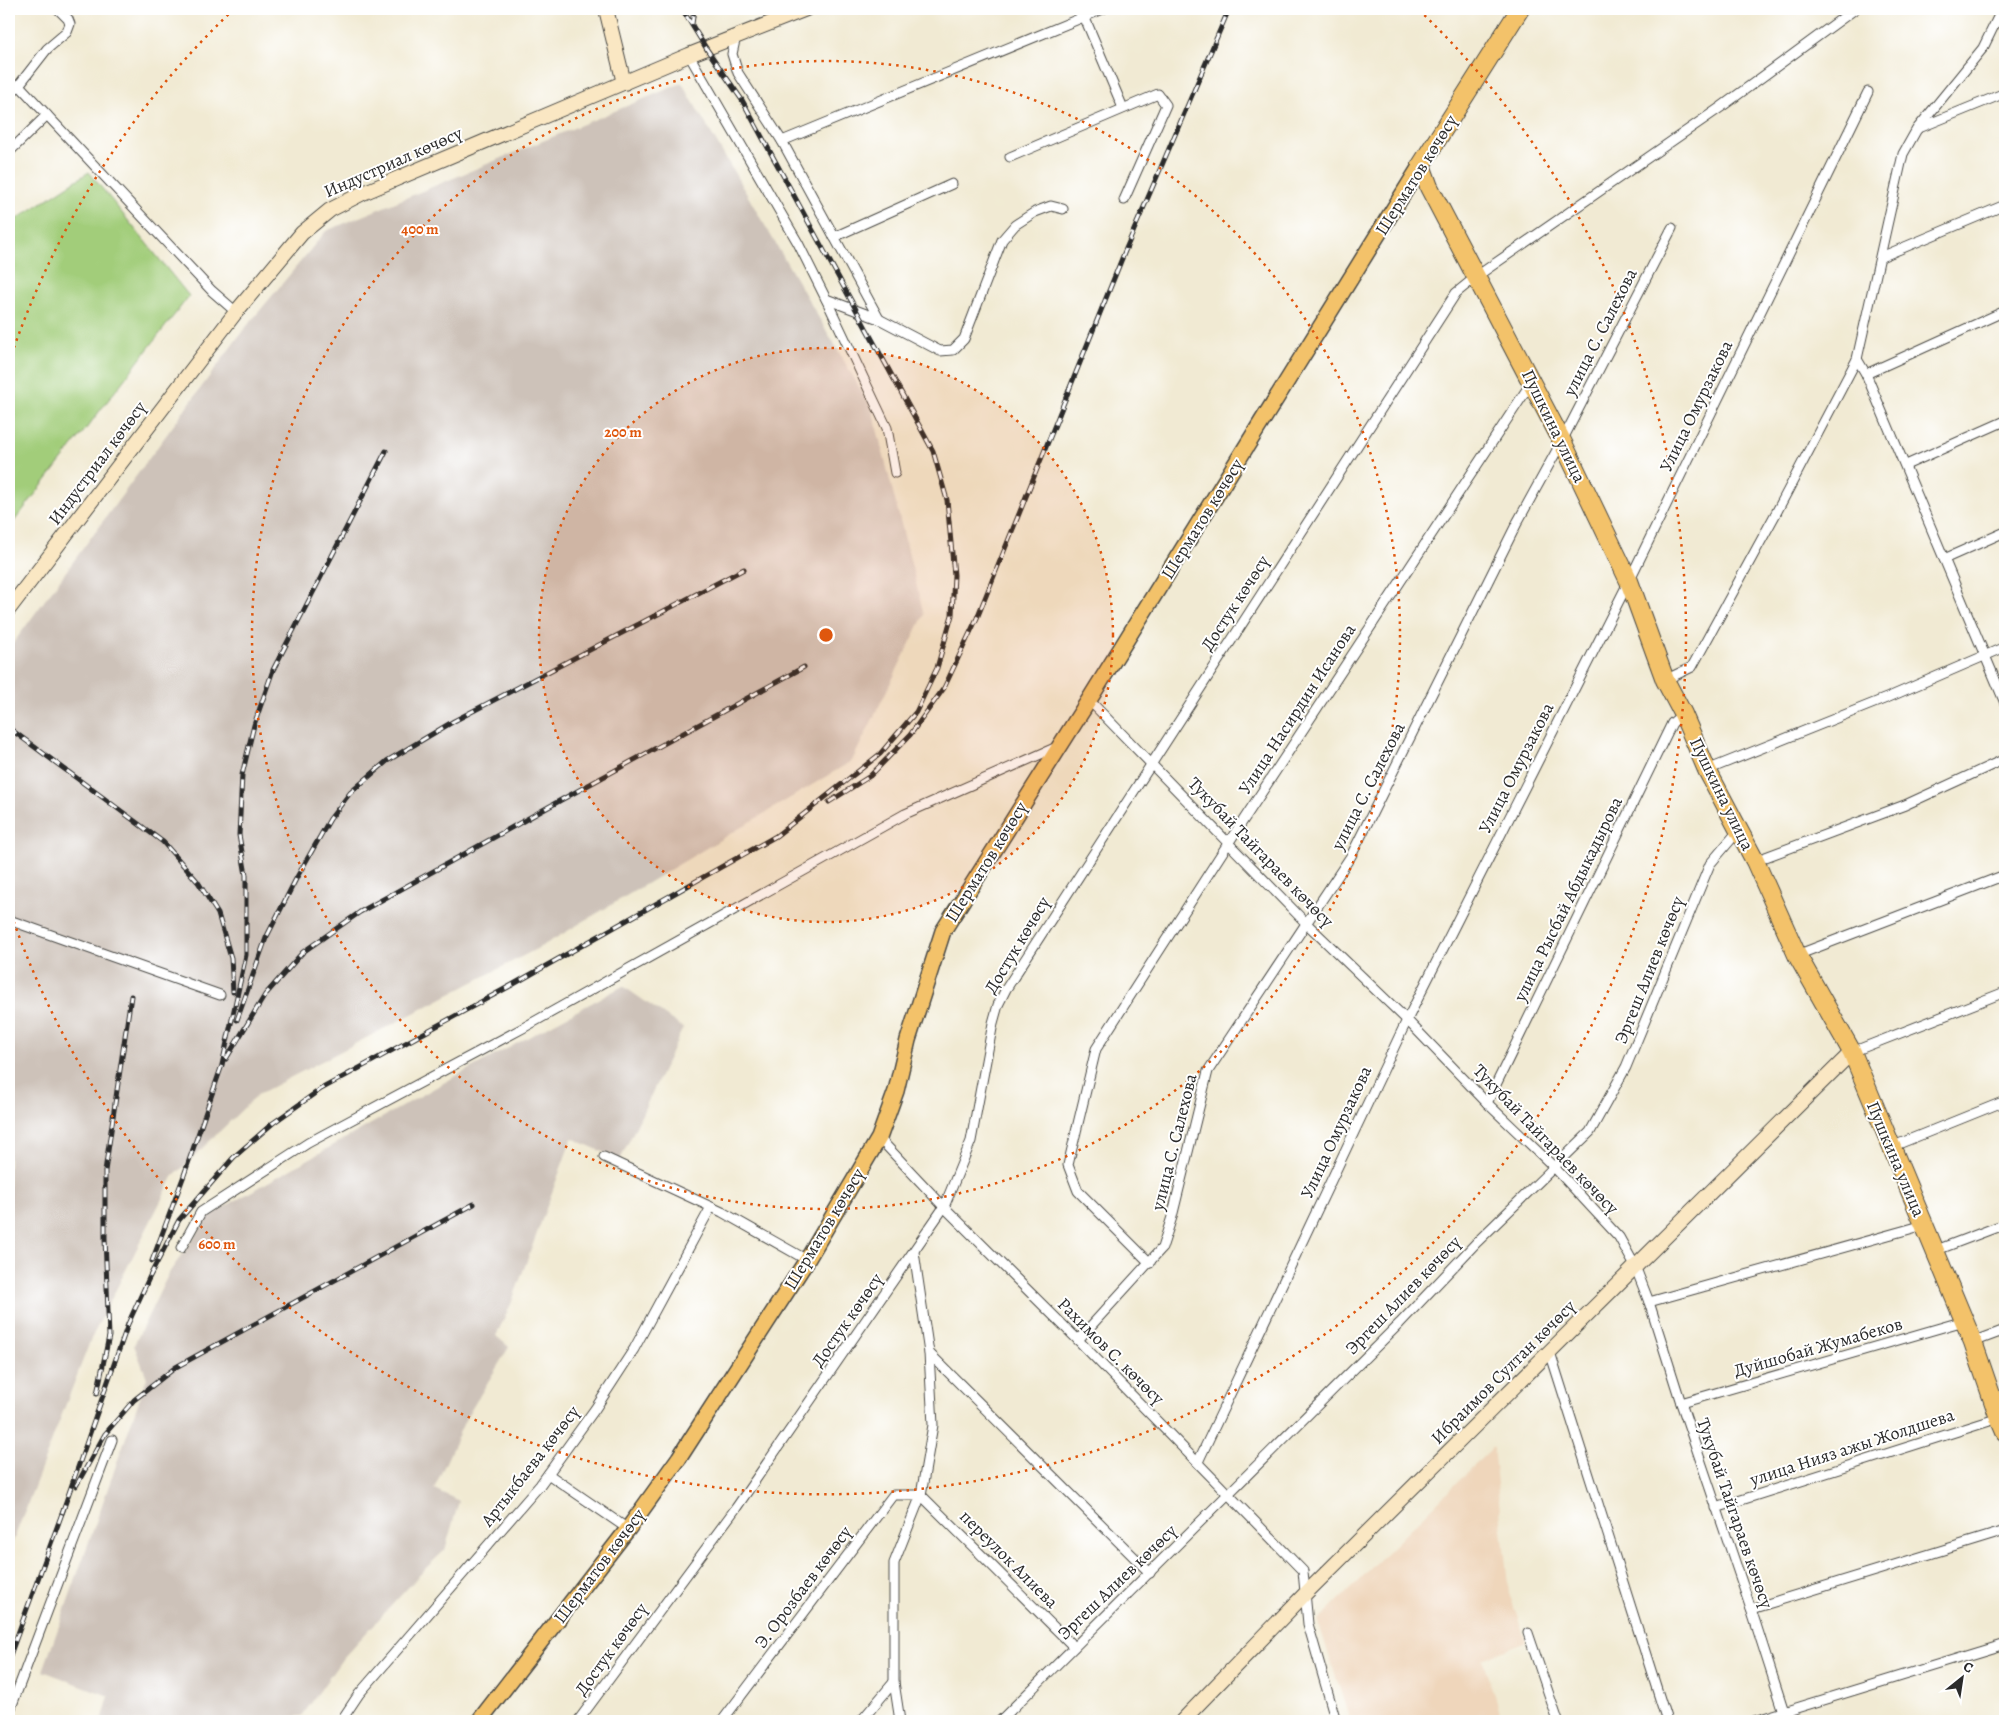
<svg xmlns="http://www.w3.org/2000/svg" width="2014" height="1730" font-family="Alegreya,serif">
  <rect width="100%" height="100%" fill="#fff"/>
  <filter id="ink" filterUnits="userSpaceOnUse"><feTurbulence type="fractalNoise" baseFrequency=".02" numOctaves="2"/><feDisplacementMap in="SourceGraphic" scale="10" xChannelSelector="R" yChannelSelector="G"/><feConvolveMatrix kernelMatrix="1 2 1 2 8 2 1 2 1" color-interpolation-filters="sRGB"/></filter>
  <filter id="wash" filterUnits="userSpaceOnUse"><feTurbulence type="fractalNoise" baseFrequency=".0096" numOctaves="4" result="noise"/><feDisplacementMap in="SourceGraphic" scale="20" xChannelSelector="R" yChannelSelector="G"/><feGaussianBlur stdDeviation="1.12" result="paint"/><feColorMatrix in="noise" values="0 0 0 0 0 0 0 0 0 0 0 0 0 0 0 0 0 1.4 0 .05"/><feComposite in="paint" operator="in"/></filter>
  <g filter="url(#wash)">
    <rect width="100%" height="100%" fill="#f1ead3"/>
    <path fill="#efd6bb" d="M1493,1447L1509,1593L1526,1642L1482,1659L1502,1721H1350L1318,1621Z"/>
    <g fill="#cdc2b9">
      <path d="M682,83L872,409L924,615L852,761L544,945L257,1095L173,1177L91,1339L9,1552V649L242,332L326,231Z"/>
      <path d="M623,986L683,1028L620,1160L572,1138L511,1304L496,1336L509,1347L465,1420L434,1489L459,1501L445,1550L427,1567L343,1658L302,1716L269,1717L267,1721H102L109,1696L43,1671L147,1378L134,1345L169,1273L210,1215L447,1081Z"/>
    </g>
    <path fill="#a2cd7a" stroke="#667c52" d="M89,172L189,296L9,528V224Z"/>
  </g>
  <g filter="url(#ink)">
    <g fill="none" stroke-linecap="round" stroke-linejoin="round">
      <g stroke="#494844" stroke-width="11">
        <g id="street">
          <path d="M1081,9L1123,108"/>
          <path d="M736,36L732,54L738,73L782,141L879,319"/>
          <path d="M689,55L798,243L826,299L887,428L895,473"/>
          <path d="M19,85L47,49L67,32L70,24L68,19L58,9"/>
          <path d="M9,95L19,85L47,115"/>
          <path d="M1919,128L2005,93"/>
          <path d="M782,141L1103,9"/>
          <path d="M9,152L47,115L212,291L236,312"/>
          <path d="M1010,157L1158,94L1166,105L1124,200"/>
          <path d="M834,237L952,184"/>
          <path d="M1881,257L2005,205"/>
          <path d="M826,299L879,319L940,351L953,350L964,339L1002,240L1015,225L1035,212L1051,206L1063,209"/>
          <path d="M1857,359L1866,374L2005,703"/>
          <path d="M1866,374L2005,311"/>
          <path d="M1906,465L2005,421"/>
          <path d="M1944,559L2005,532"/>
          <path d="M1665,680L1692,667L1775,515L1857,359L1903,154L1917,129L1983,48L2002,9"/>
          <path d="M1089,700L1306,923L1407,1020L1487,1103L1554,1167L1619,1237L1635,1266L1649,1302L1681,1403L1751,1609L1787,1721"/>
          <path d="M1707,770L1889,697L2005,647"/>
          <path d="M1755,861L1905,805L2005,759"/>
          <path d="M9,920L220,995"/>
          <path d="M1797,955L2005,875"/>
          <path d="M1852,1052L2005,992"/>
          <path d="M1487,1103L1672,723L1683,714"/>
          <path d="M879,1138L944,1207L1078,1340L1303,1571L1308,1624L1336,1721"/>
          <path d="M1891,1147L2005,1101"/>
          <path d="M604,1157L722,1212L807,1260"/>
          <path d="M181,1248L201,1212L308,1143L523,1028L905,814L1059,746"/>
          <path d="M1934,1251L2005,1224"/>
          <path d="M1150,1263L1078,1191L1068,1165L1096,1049L1229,842L1531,383"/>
          <path d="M1649,1302L1924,1225"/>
          <path d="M1078,1340L1162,1248L1172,1217L1208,1071L1351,856L1517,523L1562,441L1672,228"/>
          <path d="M1973,1342L2005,1330"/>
          <path d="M1550,1352L1667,1721"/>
          <path d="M929,1353L1150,1573"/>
          <path d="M1681,1403L1964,1321"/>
          <path d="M1198,1462L1407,1020L1629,581L1868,92"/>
          <path d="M548,1474L628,1529"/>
          <path d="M1716,1508L1999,1418"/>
          <path d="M1751,1609L2005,1531"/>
          <path d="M1528,1633L1558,1721"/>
          <path d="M9,1713L112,1440"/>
          <path d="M341,1721L359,1694L540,1485L595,1409L634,1349L711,1207"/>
          <path d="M578,1721L736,1508L944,1207L971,1141L993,1023L998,1005L1006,989L1456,293L1477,276L1721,107L1855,9"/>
          <path d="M722,1721L893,1495H921L1074,1647"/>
          <path d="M861,1721L894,1682"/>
          <path d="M900,1721L894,1682V1563L921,1495L933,1425L929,1353L914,1252"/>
          <path d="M1000,1721L1400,1323L1477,1242L1590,1132L1626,1067L1710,864L1739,830"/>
          <path d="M1754,1721L2005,1644"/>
        </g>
      </g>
      <g stroke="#494844" stroke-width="16">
        <g id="secondary">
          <path d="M606,9L624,83"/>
          <path d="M9,609L236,312L302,233L330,210L363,193L689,55L806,9"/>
          <path d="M1182,1721L1305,1594L1852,1052"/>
        </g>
      </g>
      <g stroke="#494844" stroke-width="18">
        <path id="primary" d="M479,1721L628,1529L679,1458L807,1260L879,1138L896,1091L908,1040L943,931L1089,700L1421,165"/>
      </g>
      <g stroke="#494844" stroke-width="20">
        <path id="highway" d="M1520,9L1421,165L1429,187L1562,441L1629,581L1665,680L1683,714L1707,770L1755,861L1797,955L1852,1052L1973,1342L1999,1418L2005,1432"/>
      </g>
      <use href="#street" stroke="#fff" stroke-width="9"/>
      <use href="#secondary" stroke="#fae7c3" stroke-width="14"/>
      <use href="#primary" stroke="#f3c26a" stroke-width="15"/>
      <use href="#highway" stroke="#f3c26a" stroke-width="18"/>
      <g stroke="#2b2b2b" stroke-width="5">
        <g id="rail">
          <path d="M692,24L694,9"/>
          <path d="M9,728L163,842L198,882L218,914L231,958L233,992"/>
          <path d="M829,802L870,776L910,735L944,688L977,618L1125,251L1229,9"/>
          <path d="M237,1020L266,938L297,877L330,819L350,793L387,761L454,721L744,569"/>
          <path d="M226,1059L265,995L303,952L360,912L561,800L804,667"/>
          <path d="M152,1261L183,1178L222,1065L246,955V875L239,835L242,775L254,725L273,670L386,451"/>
          <path d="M97,1394L109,1336L105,1238V1171L131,996"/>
          <path d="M76,1486L105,1434L134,1400L176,1367L474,1204"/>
          <path d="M62,1513L128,1324L149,1278L179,1220L234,1157L273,1123L321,1089L512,985L776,836L880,754L916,712L937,668L952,615L954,575L947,500L933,451L742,100L706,48L682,9"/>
          <path d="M9,1658L64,1508"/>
        </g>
      </g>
      <use href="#rail" stroke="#fff" stroke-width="3" stroke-dasharray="9" stroke-linecap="butt"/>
    </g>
  </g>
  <circle cx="826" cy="635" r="287" fill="#df570e" fill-opacity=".12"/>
  <g fill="none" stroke="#df570e" stroke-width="2.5" stroke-dasharray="2.5 5">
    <circle cx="826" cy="635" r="287"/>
    <circle cx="826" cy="635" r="574"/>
    <path d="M9 362A861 861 0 0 1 233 10M1419 10A861 861 0 1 1 9 908"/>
  </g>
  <g text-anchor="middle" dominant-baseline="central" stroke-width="4" stroke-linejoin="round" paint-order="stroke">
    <g font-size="18" fill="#2b2b2b" stroke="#fff">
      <text transform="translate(393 162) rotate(-24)">Индустриал көчөсү</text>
      <text transform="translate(1416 175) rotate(-58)">Шерматов көчөсү</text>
      <text transform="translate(1600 332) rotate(-63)">улица С. Салехова</text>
      <text transform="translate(1696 406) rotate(-64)">Улица Омурзакова</text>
      <text transform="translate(1554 426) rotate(64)">Пушкина улица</text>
      <text transform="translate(97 463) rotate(-53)">Индустриал көчөсү</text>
      <text transform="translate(1202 519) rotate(-58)">Шерматов көчөсү</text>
      <text transform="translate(1235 603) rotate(-57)">Достук көчөсү</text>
      <text transform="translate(1297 709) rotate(-57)">Улица Насирдин Исанова</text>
      <text transform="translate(1516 768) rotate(-63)">Улица Омурзакова</text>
      <text transform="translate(1368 786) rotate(-63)">улица С. Салехова</text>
      <text transform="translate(1722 794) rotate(64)">Пушкина улица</text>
      <text transform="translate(1261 852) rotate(46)">Тукубай Тайгараев көчөсү</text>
      <text transform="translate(986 862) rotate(-58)">Шерматов көчөсү</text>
      <text transform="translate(1568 899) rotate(-64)">улица Рысбай Абдыкадырова</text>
      <text transform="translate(1017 945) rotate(-59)">Достук көчөсү</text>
      <text transform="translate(1649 970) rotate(-68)">Эргеш Алиев көчөсү</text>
      <text transform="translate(1336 1132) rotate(-65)">Улица Омурзакова</text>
      <text transform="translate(1546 1139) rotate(46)">Тукубай Тайгараев көчөсү</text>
      <text transform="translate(1174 1142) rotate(-76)">улица С. Салехова</text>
      <text transform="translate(1896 1159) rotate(67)">Пушкина улица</text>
      <text transform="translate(824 1229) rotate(-59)">Шерматов көчөсү</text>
      <text transform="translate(1403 1295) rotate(-46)">Эргеш Алиев көчөсү</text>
      <text transform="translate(847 1320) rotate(-55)">Достук көчөсү</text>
      <text transform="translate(1818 1347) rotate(-16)">Дуйшобай Жумабеков</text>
      <text transform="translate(1111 1351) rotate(45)">Рахимов С. көчөсү</text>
      <text transform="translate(1503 1372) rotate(-45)">Ибраимов Султан көчөсү</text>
      <text transform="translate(1852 1447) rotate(-18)">улица Нияз ажы Жолдшева</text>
      <text transform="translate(530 1466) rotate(-52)">Артыкбаева көчөсү</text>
      <text transform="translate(1735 1513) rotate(71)">Тукубай Тайгараев көчөсү</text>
      <text transform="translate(1009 1559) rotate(45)">переулок Алиева</text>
      <text transform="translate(599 1566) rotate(-53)">Шерматов көчөсү</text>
      <text transform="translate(1117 1582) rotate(-44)">Эргеш Алиев көчөсү</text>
      <text transform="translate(803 1587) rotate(-53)">Э. Орозбаев көчөсү</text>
      <text transform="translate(611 1649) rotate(-54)">Достук көчөсү</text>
    </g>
  </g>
  <circle cx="826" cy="635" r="8" fill="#df570e" stroke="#fff" stroke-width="2.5"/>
  <g font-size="15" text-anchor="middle" font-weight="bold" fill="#df570e" stroke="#fff" stroke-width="4" stroke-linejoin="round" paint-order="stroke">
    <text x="420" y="234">400 m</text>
    <text x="623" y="437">200 m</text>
    <text x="217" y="1249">600 m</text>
  </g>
  <rect width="2014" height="1730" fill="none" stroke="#fff" stroke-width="30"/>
  <g transform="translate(1962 1678) rotate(30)" stroke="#ffffff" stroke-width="4" paint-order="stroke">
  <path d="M0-4L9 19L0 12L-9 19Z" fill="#2b2b2b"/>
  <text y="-8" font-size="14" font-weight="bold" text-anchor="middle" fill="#2b2b2b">С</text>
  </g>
</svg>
